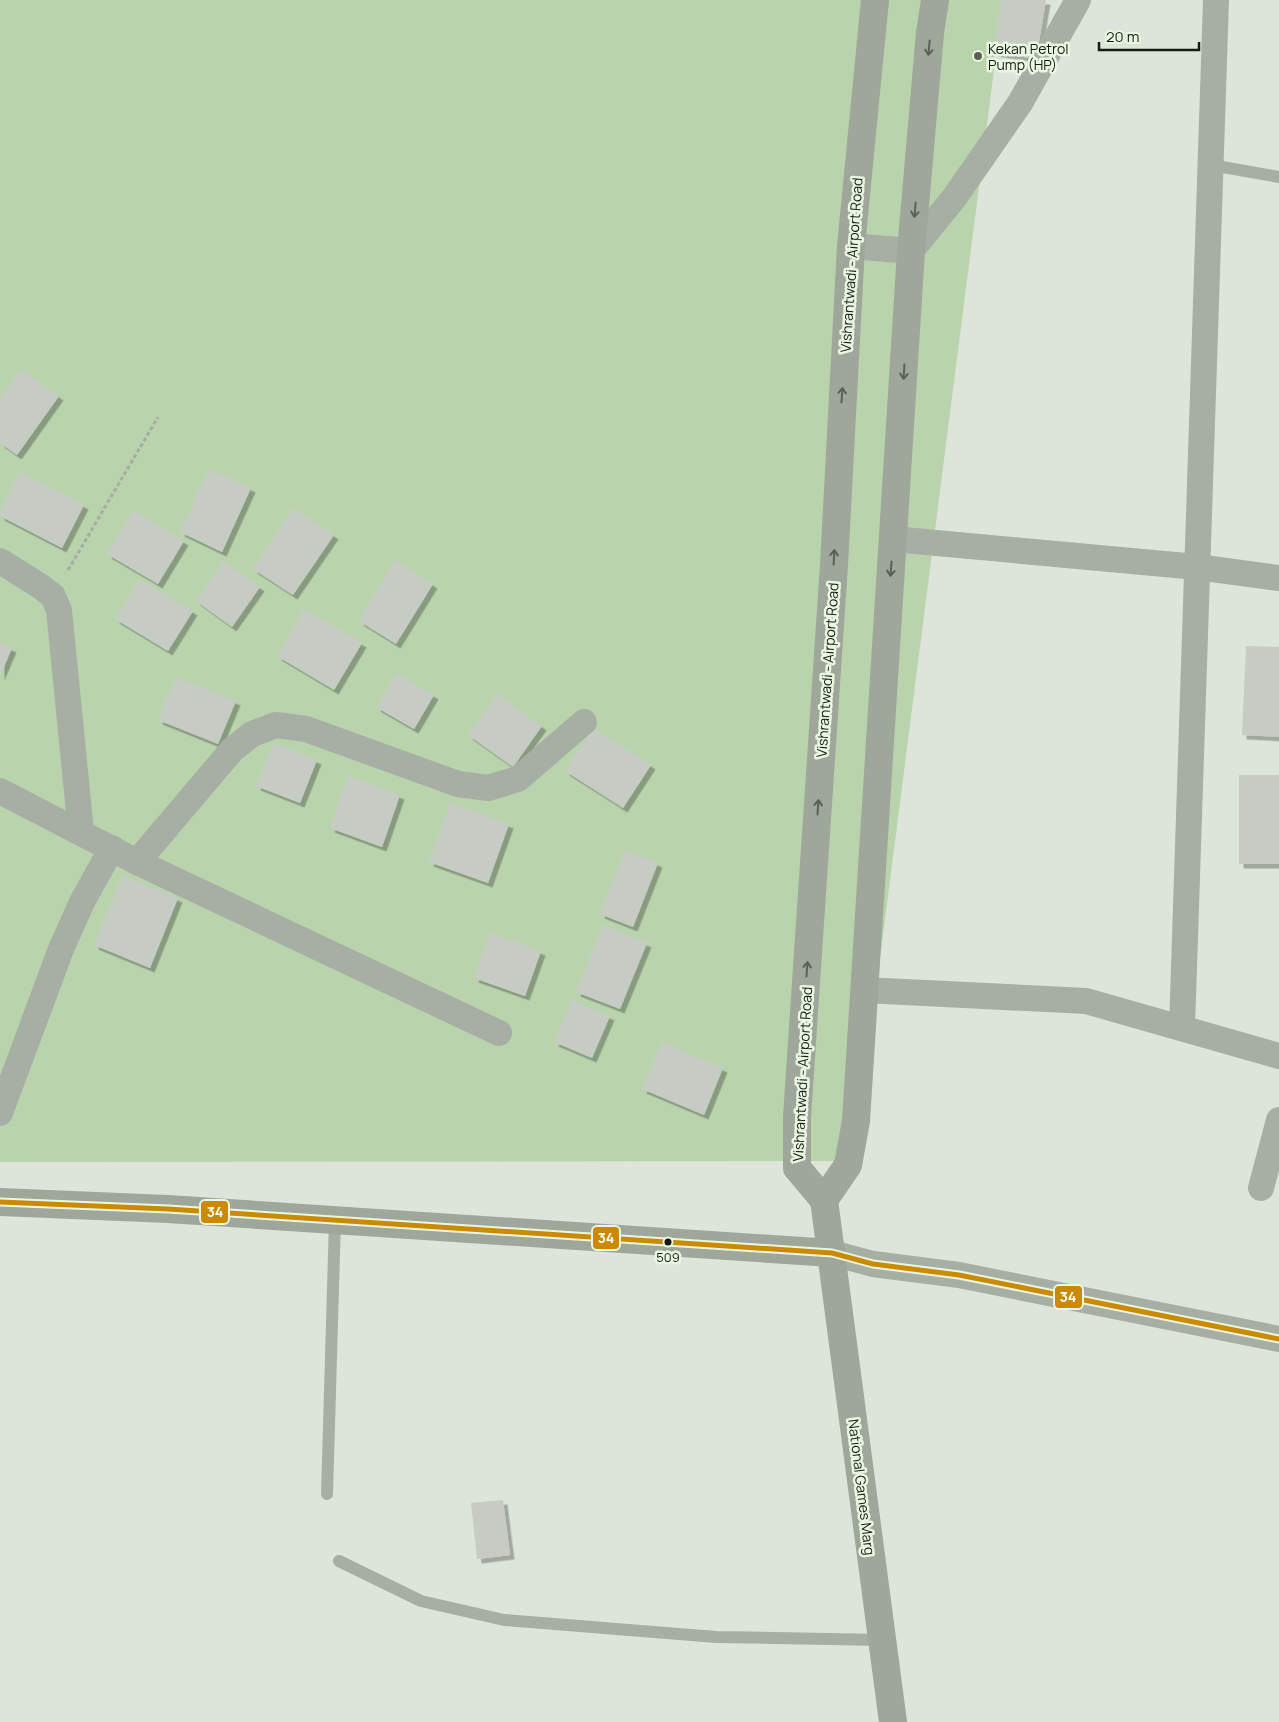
<svg xmlns="http://www.w3.org/2000/svg" width="1279" height="1722" font-family="Manrope,sans-serif">
  <defs>
    <filter id="shadow"><feDropShadow dx="4.5" dy="4.5" stdDeviation="0" flood-color="#0004"/></filter>
  </defs>
  <rect width="100%" height="100%" fill="#dde5da"/>
  <path fill="#b9d3ad" d="M0,0H1003L854,1161L0,1162Z"/>
  <g fill="#c6ccc4" filter="url(#shadow)">
    <path d="M1001,0H1046L1036,59L993,52Z"/>
    <path d="M21,369L59,396L17,455L0,443V398Z"/>
    <path d="M209,469L251,488L222,552L180,532Z"/>
    <path d="M20,472L84,505L62,548L0,516V512Z"/>
    <path d="M293,508L334,535L293,595L253,569Z"/>
    <path d="M133,510L184,541L158,584L107,554Z"/>
    <path d="M395,560L433,584L396,644L359,621Z"/>
    <path d="M223,561L260,587L232,627L196,601Z"/>
    <path d="M139,579L193,611L168,651L115,619Z"/>
    <path d="M304,609L362,643L334,690L277,656Z"/>
    <path d="M0,643L12,648L0,676Z"/>
    <path d="M1246,646L1279,647V737L1242,735Z"/>
    <path d="M397,673L434,695L414,729L376,707Z"/>
    <path d="M176,677L236,701L218,744L158,720Z"/>
    <path d="M497,694L542,726L513,767L468,735Z"/>
    <path d="M593,728L651,765L623,808L565,771Z"/>
    <path d="M273,743L317,760L300,803L256,786Z"/>
    <rect x="1239" y="775" width="40" height="89"/>
    <path d="M348,776L400,795L382,847L330,828Z"/>
    <path d="M450,803L509,824L488,883L429,862Z"/>
    <path d="M625,850L658,863L633,927L600,914Z"/>
    <path d="M122,876L178,898L150,968L94,945Z"/>
    <path d="M603,925L647,943L620,1009L576,992Z"/>
    <path d="M490,933L541,951L525,996L474,978Z"/>
    <path d="M572,1000L610,1016L592,1058L554,1042Z"/>
    <path d="M662,1042L723,1068L704,1115L642,1089Z"/>
    <path d="M503,1500L510,1555L477,1559L471,1503Z"/>
  </g>
  <g fill="none" stroke-linecap="round" stroke-linejoin="round">
    <path stroke="#a7ada4" stroke-width="3" stroke-dasharray="4 2.5" stroke-linecap="butt" d="M68,570L158,417"/>
    <g stroke="#a7afa4" stroke-width="12">
      <path d="M1211,165L1279,177"/>
      <path d="M327,1494L335,1220"/>
      <path d="M339,1561L421,1601L504,1620L716,1637L882,1640"/>
    </g>
    <g stroke="#a7afa4" stroke-width="26">
      <path d="M851,246L911,251L954,198L1020,103L1078,0"/>
      <path d="M893,539L1197,567L1279,578"/>
      <path d="M0,561L40,586L53,596L59,610L81,832"/>
      <path d="M0,791L137,862L499,1033"/>
      <path d="M137,862L232,750L252,734L276,725L306,729L458,784L488,788L518,779L584,722"/>
      <path d="M864,990L1086,1001L1279,1056"/>
      <path d="M1182,1028L1216,0"/>
      <path d="M0,1113L61,949L83,900L112,848"/>
      <path d="M1261,1188L1279,1120"/>
      <path d="M832,1253L873,1264L959,1275L1279,1339"/>
    </g>
    <g stroke="#9ea79a" stroke-width="28">
      <path d="M824,1200L797,1168V1117L834,565L851,246L875,0"/>
      <path d="M824,1200L848,1165L856,1121L911,251L930,33L935,0"/>
      <path d="M824,1200L893,1722"/>
      <path d="M0,1202L168,1209L832,1253"/>
    </g>
    <g stroke="#e9f7e2" stroke-width="9">
      <path id="bus-1" d="M0,1202L168,1209L832,1253L873,1264L959,1275L1279,1339"/>
    </g>
    <use href="#bus-1" stroke="#ca8a04" stroke-width="5"/>
  </g>
  <defs><path id="oneway-shaft" d="M-6 0H5M1.5-3L5.5 0L1.5 3" fill="none" stroke-width="1.6" stroke-linecap="round" stroke-linejoin="round" transform="scale(1.25)"/></defs>
  <g stroke="#5a6056">
    <use href="#oneway-shaft" transform="translate(929 48) rotate(95)"/>
    <use href="#oneway-shaft" transform="translate(915 210) rotate(95)"/>
    <use href="#oneway-shaft" transform="translate(904 372) rotate(93)"/>
    <use href="#oneway-shaft" transform="translate(842 395) rotate(-86)"/>
    <use href="#oneway-shaft" transform="translate(834 557) rotate(-87)"/>
    <use href="#oneway-shaft" transform="translate(891 569) rotate(94)"/>
    <use href="#oneway-shaft" transform="translate(818 807) rotate(-86)"/>
    <use href="#oneway-shaft" transform="translate(807 969) rotate(-86)"/>
  </g>
  <circle fill="#5b6159" stroke="#e9f7e2" stroke-width="2" cx="978" cy="56" r="5"/>
  <circle fill="#151a13" stroke="#e9f7e2" stroke-width="2" cx="668" cy="1242" r="4.5"/>
  <g text-anchor="middle" dominant-baseline="central" stroke-width="5" stroke-linejoin="round" paint-order="stroke">
    <g font-size="13" fill="#151a13" stroke="#e9f7e2">
      <text x="668" y="1257">509</text>
    </g>
    <g font-size="14" fill="#151a13" stroke="#e9f7e2" text-anchor="start">
      <text x="988" y="48">Kekan Petrol<tspan x="988" dy="16">Pump (HP)</tspan></text>
    </g>
    <g font-size="14" fill="#151a13" stroke="#e9f7e2">
      <text transform="translate(851 265) rotate(-86)">Vishrantwadi - Airport Road</text>
      <text transform="translate(827 670) rotate(-86)">Vishrantwadi - Airport Road</text>
      <text transform="translate(802 1074) rotate(-87)">Vishrantwadi - Airport Road</text>
      <text transform="translate(862 1487) rotate(83)">National Games Marg</text>
    </g>
  </g>
  <g stroke="#e9f7e2" stroke-width="2">
    <rect x="200" y="1200" width="29" height="24" rx="5" fill="#ca8a04"/>
    <rect x="592" y="1226" width="28" height="24" rx="5" fill="#ca8a04"/>
    <rect x="1054" y="1285" width="29" height="24" rx="5" fill="#ca8a04"/>
  </g>
  <g font-size="14" text-anchor="middle" font-weight="bold" fill="#fff">
    <text x="215" y="1217">34</text>
    <text x="606" y="1243">34</text>
    <text x="1068" y="1302">34</text>
  </g>
  <path d="M1099 42v8h100v-8" fill="none" stroke="#151a13" stroke-width="2.5"/>
  <text x="1106" y="42" font-size="15" fill="#151a13" stroke="#e9f7e2" stroke-width="4" paint-order="stroke">20 m</text>
</svg>
